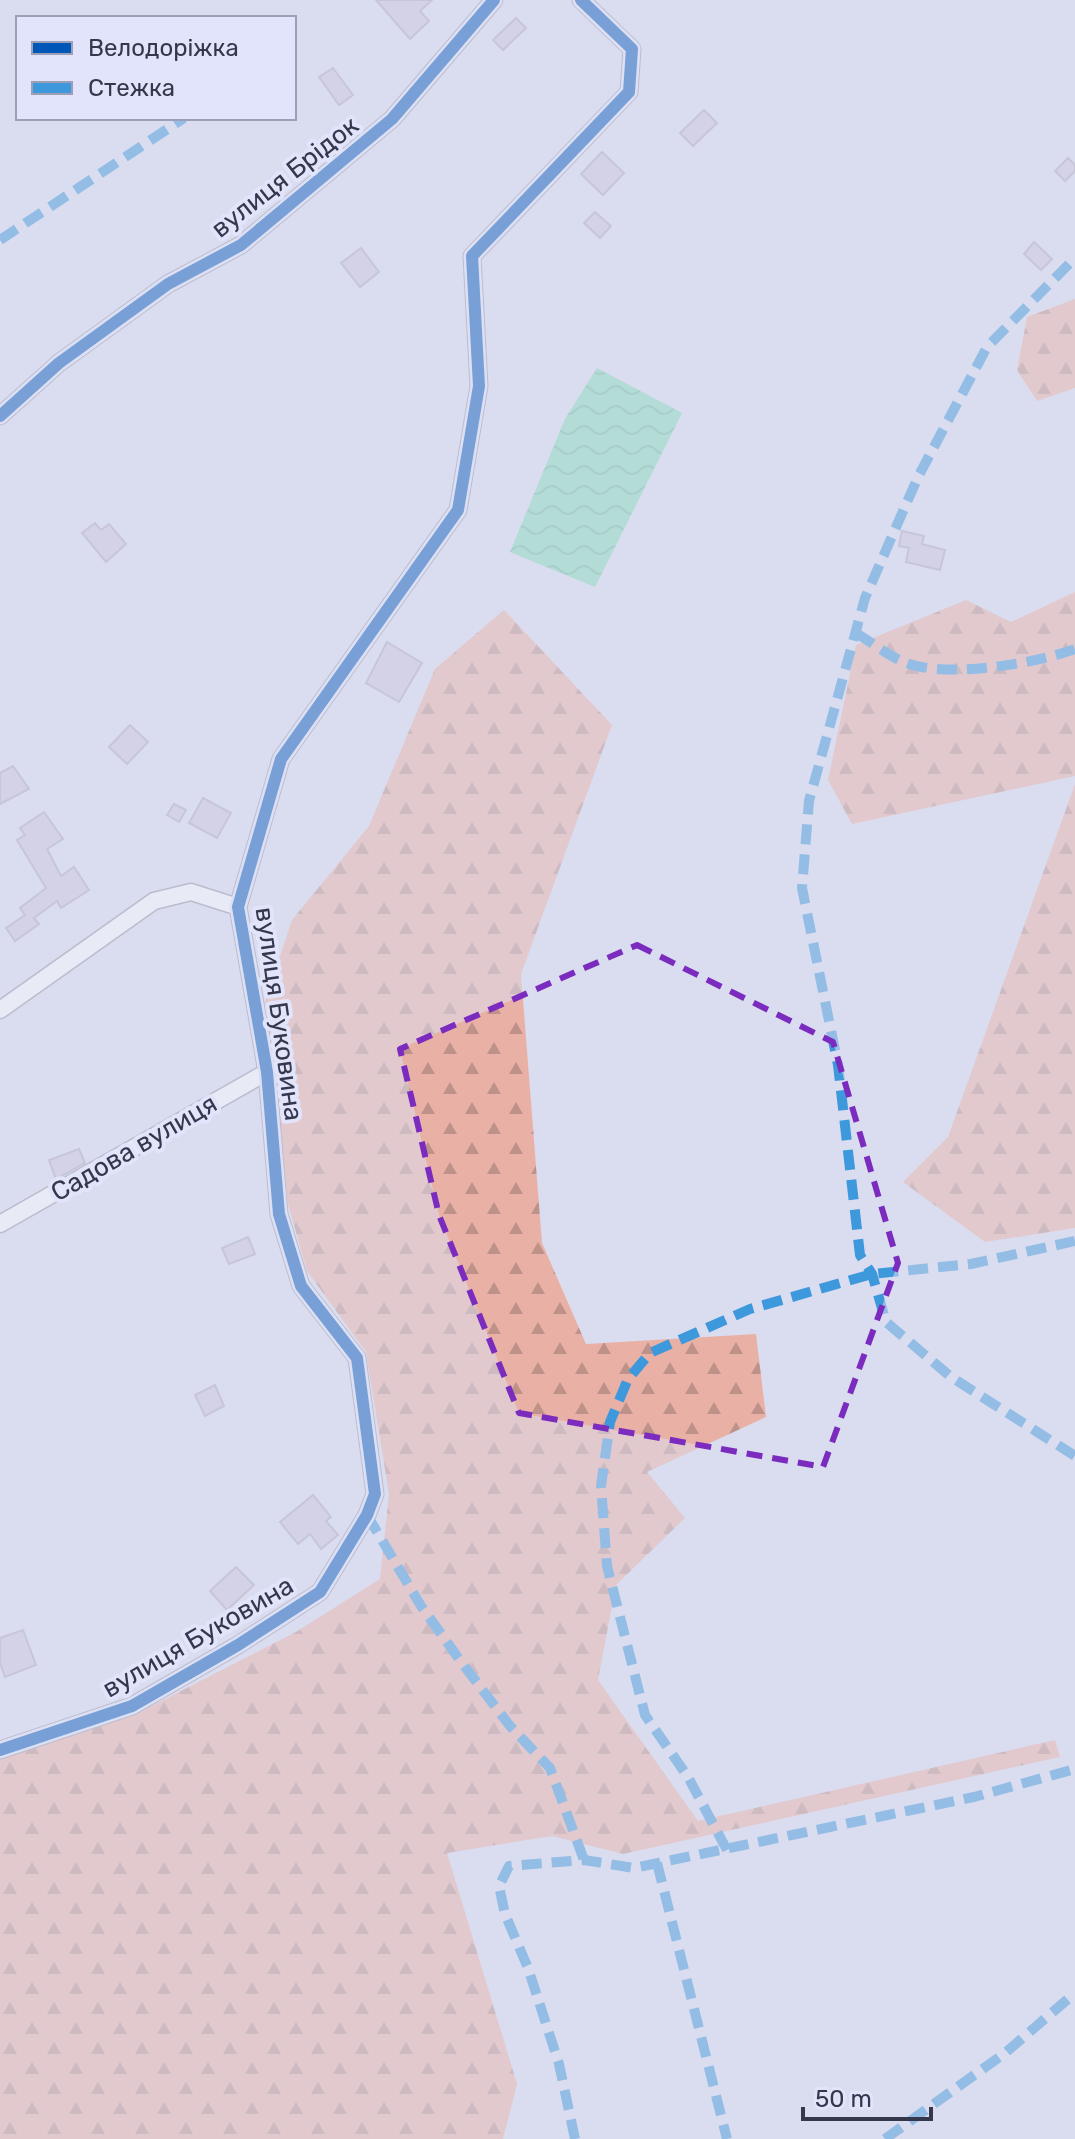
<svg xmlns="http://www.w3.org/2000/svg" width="1075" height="2139" font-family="Rubik,sans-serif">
  <defs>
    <pattern id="forest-firs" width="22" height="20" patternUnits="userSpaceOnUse" patternTransform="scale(2)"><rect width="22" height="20" fill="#e9b1a6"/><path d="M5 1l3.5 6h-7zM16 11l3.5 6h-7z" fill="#be9189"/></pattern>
    <pattern id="water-waves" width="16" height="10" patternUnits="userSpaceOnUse" patternTransform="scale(2)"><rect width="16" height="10" fill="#80dcb6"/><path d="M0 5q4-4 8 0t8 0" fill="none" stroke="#6fbd9e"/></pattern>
  </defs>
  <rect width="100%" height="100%" fill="#dadcef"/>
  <g fill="url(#forest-firs)">
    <path d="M1075,299V388L1037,401L1017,370L1027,317Z"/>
    <path d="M1075,592V776L852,824L828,780L856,645L966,600L1011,622Z"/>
    <path d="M504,610L612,725L521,974L542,1243L586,1344L756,1334L766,1417L647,1472L685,1518L616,1585L598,1680L698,1821L1055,1740L1060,1757L623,1854L552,1836L447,1853L517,2084L503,2139H0V1758L134,1715L296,1632L380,1579L389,1494L366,1352L307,1271L288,1204L265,1002L292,920L369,826L435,669Z"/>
    <path d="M1075,784V1228L985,1242L903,1182L948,1137Z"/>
  </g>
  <path fill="url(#water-waves)" d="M597,368L682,413L595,587L510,552L565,419Z"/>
  <g fill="#cac6de" stroke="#afacbe" stroke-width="2">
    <path d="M376,0H432L420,11L429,21L410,39Z"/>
    <path d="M516,18L526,28L503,50L493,40Z"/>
    <path d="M333,68L353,95L339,105L319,77Z"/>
    <path d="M704,110L717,123L693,146L680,133Z"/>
    <path d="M602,152L624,173L603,195L581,174Z"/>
    <path d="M1068,158L1075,165V171L1065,181L1055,171Z"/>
    <path d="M595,212L611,226L600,238L584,223Z"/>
    <path d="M1034,242L1052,259L1041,270L1024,254Z"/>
    <path d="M361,248L379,272L360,287L341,263Z"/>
    <path d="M95,523L101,530L109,524L126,544L106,562L82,533Z"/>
    <path d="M902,531L924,536L922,544L945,550L940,570L906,562L909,548L899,546Z"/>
    <path d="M387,642L422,663L399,702L366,683Z"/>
    <path d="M130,725L148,742L127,764L109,747Z"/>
    <path d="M13,766L29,789L0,804V773Z"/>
    <path d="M203,798L231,813L217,838L189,823Z"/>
    <path d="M174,804L186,810L179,822L167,815Z"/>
    <path d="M44,812L63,839L47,849L61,876L74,867L89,890L61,908L57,901L34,918L39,924L15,941L6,928L25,915L20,908L46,888L17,840L25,835L20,828Z"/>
    <path d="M79,1149L85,1163L56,1179L49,1160Z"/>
    <path d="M248,1237L255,1254L229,1264L222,1248Z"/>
    <path d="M215,1385L224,1406L205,1416L195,1395Z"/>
    <path d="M313,1495L331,1517L326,1521L338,1535L321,1549L310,1534L298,1544L280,1522Z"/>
    <path d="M236,1567L254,1585L227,1610L210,1591Z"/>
    <path d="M23,1630L36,1665L5,1677L0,1663V1638Z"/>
  </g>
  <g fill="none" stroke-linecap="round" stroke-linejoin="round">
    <g stroke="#9597a9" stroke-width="19">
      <g id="minor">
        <path d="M0,416L59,363L168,284L241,245L392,119L494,0"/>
        <path d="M0,1010L154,901L191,892L238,907"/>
        <path d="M0,1224L267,1072"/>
        <path d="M0,1750L132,1706L238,1645L320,1592L367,1515L375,1494L357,1358L301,1286L279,1214L267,1072L238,907L281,759L458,510L479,386L472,256L629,92L632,49L581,0"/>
      </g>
    </g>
    <use href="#minor" stroke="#f9fafd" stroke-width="16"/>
    <g stroke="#3e98dc" stroke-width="10" stroke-dasharray="20 10" stroke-linecap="butt">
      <path d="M0,240L184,118"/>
      <path d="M1069,264L987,347L918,477L865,598L809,801L802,888L838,1065L860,1255L872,1274L886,1322L951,1377L1075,1456"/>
      <path d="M856,633C871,642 887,655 904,662C943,679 1035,664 1075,649"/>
      <path d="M367,1515L421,1606L462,1663L510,1726L550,1768L584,1860"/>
      <path d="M727,1850L688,1777L645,1715L607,1566L601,1486L610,1422L628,1379L650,1353L750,1309L872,1274L971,1264L1075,1241"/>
      <path d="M657,1863L727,2139"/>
      <path d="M575,2139L559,2064L528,1968L505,1914L499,1886L509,1866L584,1860L634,1868L974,1797L1075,1769"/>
      <path d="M885,2139L1005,2053L1075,1993"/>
    </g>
    <g stroke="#e1e4fa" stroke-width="17">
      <g id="cycleway">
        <path d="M0,416L59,363L168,284L241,245L392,119L494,0"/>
        <path d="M0,1750L132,1706L238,1645L320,1592L367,1515L375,1494L357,1358L301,1286L279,1214L267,1072L238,907L281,759L458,510L479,386L472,256L629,92L632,49L581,0"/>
      </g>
    </g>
    <use href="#cycleway" stroke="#0057b8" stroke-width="12"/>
  </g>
  <path d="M0 0H1075V2139H0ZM637,945L833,1042L898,1263L823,1467L519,1413L439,1215L400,1049Z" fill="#dadcef" fill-opacity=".55" fill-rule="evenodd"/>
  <path fill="none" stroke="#7b2cbf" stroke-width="6" stroke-dasharray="16 10" stroke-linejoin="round" d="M637,945L833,1042L898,1263L823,1467L519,1413L439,1215L400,1049Z"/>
  <g text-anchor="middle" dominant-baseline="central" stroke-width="8" stroke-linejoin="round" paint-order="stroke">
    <g font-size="26" fill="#35374d" stroke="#e1e4fa">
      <text transform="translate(285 177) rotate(-38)">вулиця Брідок</text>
      <text transform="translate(279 1014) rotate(82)">вулиця Буковина</text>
      <text transform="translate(134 1148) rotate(-30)">Садова вулиця</text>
      <text transform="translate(198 1637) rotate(-30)">вулиця Буковина</text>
    </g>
  </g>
  <rect x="16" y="16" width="280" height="104" fill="#e1e4fa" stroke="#9c9fb5" stroke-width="2"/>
  <rect x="32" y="42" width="40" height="12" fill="#0057b8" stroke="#9c9fb5" stroke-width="2"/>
  <text x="88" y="56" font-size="24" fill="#35374d">Велодоріжка</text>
  <rect x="32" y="82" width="40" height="12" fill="#3e98dc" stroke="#9c9fb5" stroke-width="2"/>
  <text x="88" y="96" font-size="24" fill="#35374d">Стежка</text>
  <path d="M803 2107v12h128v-12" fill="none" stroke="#35374d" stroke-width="4"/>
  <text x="815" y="2107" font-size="24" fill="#35374d" stroke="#e1e4fa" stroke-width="6" paint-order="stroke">50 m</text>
</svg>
